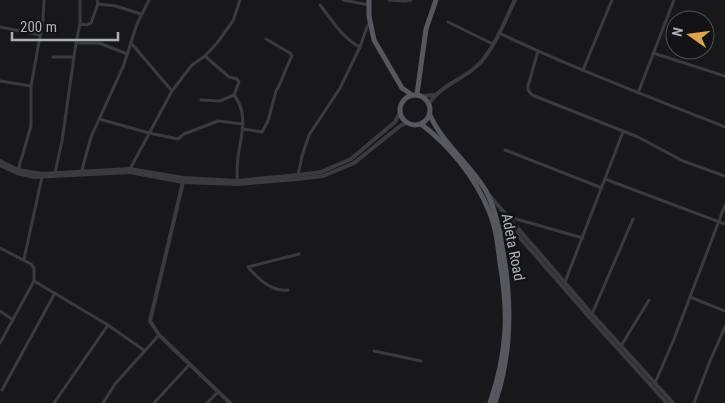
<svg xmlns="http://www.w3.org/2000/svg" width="725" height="403" font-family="'Roboto Condensed',sans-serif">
  <rect width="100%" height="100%" fill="#18181a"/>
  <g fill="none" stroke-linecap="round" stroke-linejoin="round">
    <g stroke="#3a3b3f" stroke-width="3">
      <path d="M343,0L369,5"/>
      <path d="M389,0L405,1L411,0"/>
      <path d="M98,4L116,6L141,14"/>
      <path d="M320,5C332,20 343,39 360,47"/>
      <path d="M448,22L493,44"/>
      <path d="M80,24V0"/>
      <path d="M0,27L40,35"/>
      <path d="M499,33C573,68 649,97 725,127"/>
      <path d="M76,43H99L127,54"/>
      <path d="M131,43L172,91"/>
      <path d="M538,51L528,86V90L532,95L638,137L683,161L725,176"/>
      <path d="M653,53L725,76"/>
      <path d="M205,56L229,77L237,79L239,82L234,95C249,114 241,136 238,157C237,165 237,173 237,181"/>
      <path d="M53,57H74"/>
      <path d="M583,70L612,0"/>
      <path d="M0,81L31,86"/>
      <path d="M638,93L674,0"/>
      <path d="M201,100L220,101L234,95"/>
      <path d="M99,119L149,133L178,139L184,134L218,121L243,124"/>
      <path d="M243,129L262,132L268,121L276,91C280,86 287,65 292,56L290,53L266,39"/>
      <path d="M505,150L602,188"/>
      <path d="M130,169L172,91L192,65L205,56L217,43L233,21L240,0"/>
      <path d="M18,170L31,126V86L43,20L44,0"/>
      <path d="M82,170L91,137L123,67L137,24L149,0"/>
      <path d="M55,173L62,141L76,43L80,24L87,25L91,23L98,4L97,0"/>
      <path d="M298,175L302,156L309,135L340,88L360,47L367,27L370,22"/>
      <path d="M605,179L725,224"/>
      <path d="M509,217L583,238"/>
      <path d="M0,248L31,264L34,268V281L0,343"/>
      <path d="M24,259L42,177"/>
      <path d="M34,281L108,325L145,351"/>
      <path d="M565,282L623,132"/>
      <path d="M288,290C272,292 258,279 248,267L299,254"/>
      <path d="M690,297L725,311"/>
      <path d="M0,311L13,320"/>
      <path d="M592,314L633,219"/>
      <path d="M621,346L649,300"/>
      <path d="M374,351L421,361"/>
      <path d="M655,383L674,339L725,205"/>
      <path d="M2,390L55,293"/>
      <path d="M54,403L108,325"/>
      <path d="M103,403L115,384L159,335"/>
      <path d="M154,403L190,364"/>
      <path d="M207,403L218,392"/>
      <path d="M694,403L710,361L725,327"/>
    </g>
    <g stroke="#3a3b3f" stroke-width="4">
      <path d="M422,96L435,95"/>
      <path d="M429,104C441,84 466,79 481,62C496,45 505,20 515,0"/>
      <path d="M0,161L18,170L42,174L130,169L183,178L237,181L298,175L321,172L351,159L395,122L400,112"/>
      <path d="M0,165L17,173L34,177L130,172L183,182L237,184L298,179L323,176L354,163L400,126L407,123"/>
      <path d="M183,182L150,321L159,335L230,403"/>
      <path d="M489,195L592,314L673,403"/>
      <path d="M500,234L506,225L510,226L590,318L667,403"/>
    </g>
    <g stroke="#56585d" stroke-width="5">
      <path d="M369,0V16L374,40L402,88L412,95"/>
      <path d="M417,94L426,29L436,0"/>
      <circle cx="415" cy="110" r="15"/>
      <path d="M430,115C442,143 470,164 486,191C495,208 499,227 502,246C512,299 513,351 495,403"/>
      <path d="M421,124C450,146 475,177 489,211C496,227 498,246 500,263C509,315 507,353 490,403"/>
    </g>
  </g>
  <g text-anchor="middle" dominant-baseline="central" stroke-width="5" stroke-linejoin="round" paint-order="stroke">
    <g font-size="15" fill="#acb1b8" stroke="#131315">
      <text transform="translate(513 247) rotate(79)">Adeta Road</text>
    </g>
  </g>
  <g transform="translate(690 35) rotate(284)"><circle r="24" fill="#131315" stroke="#505256"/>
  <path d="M0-4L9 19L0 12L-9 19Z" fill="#dda54d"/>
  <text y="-8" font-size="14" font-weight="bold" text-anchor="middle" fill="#acb1b8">N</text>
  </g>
  <path d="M12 32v8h106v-8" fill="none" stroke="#acb1b8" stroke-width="2.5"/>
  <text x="20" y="32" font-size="15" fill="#acb1b8" stroke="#131315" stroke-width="4" paint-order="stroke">200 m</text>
</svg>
